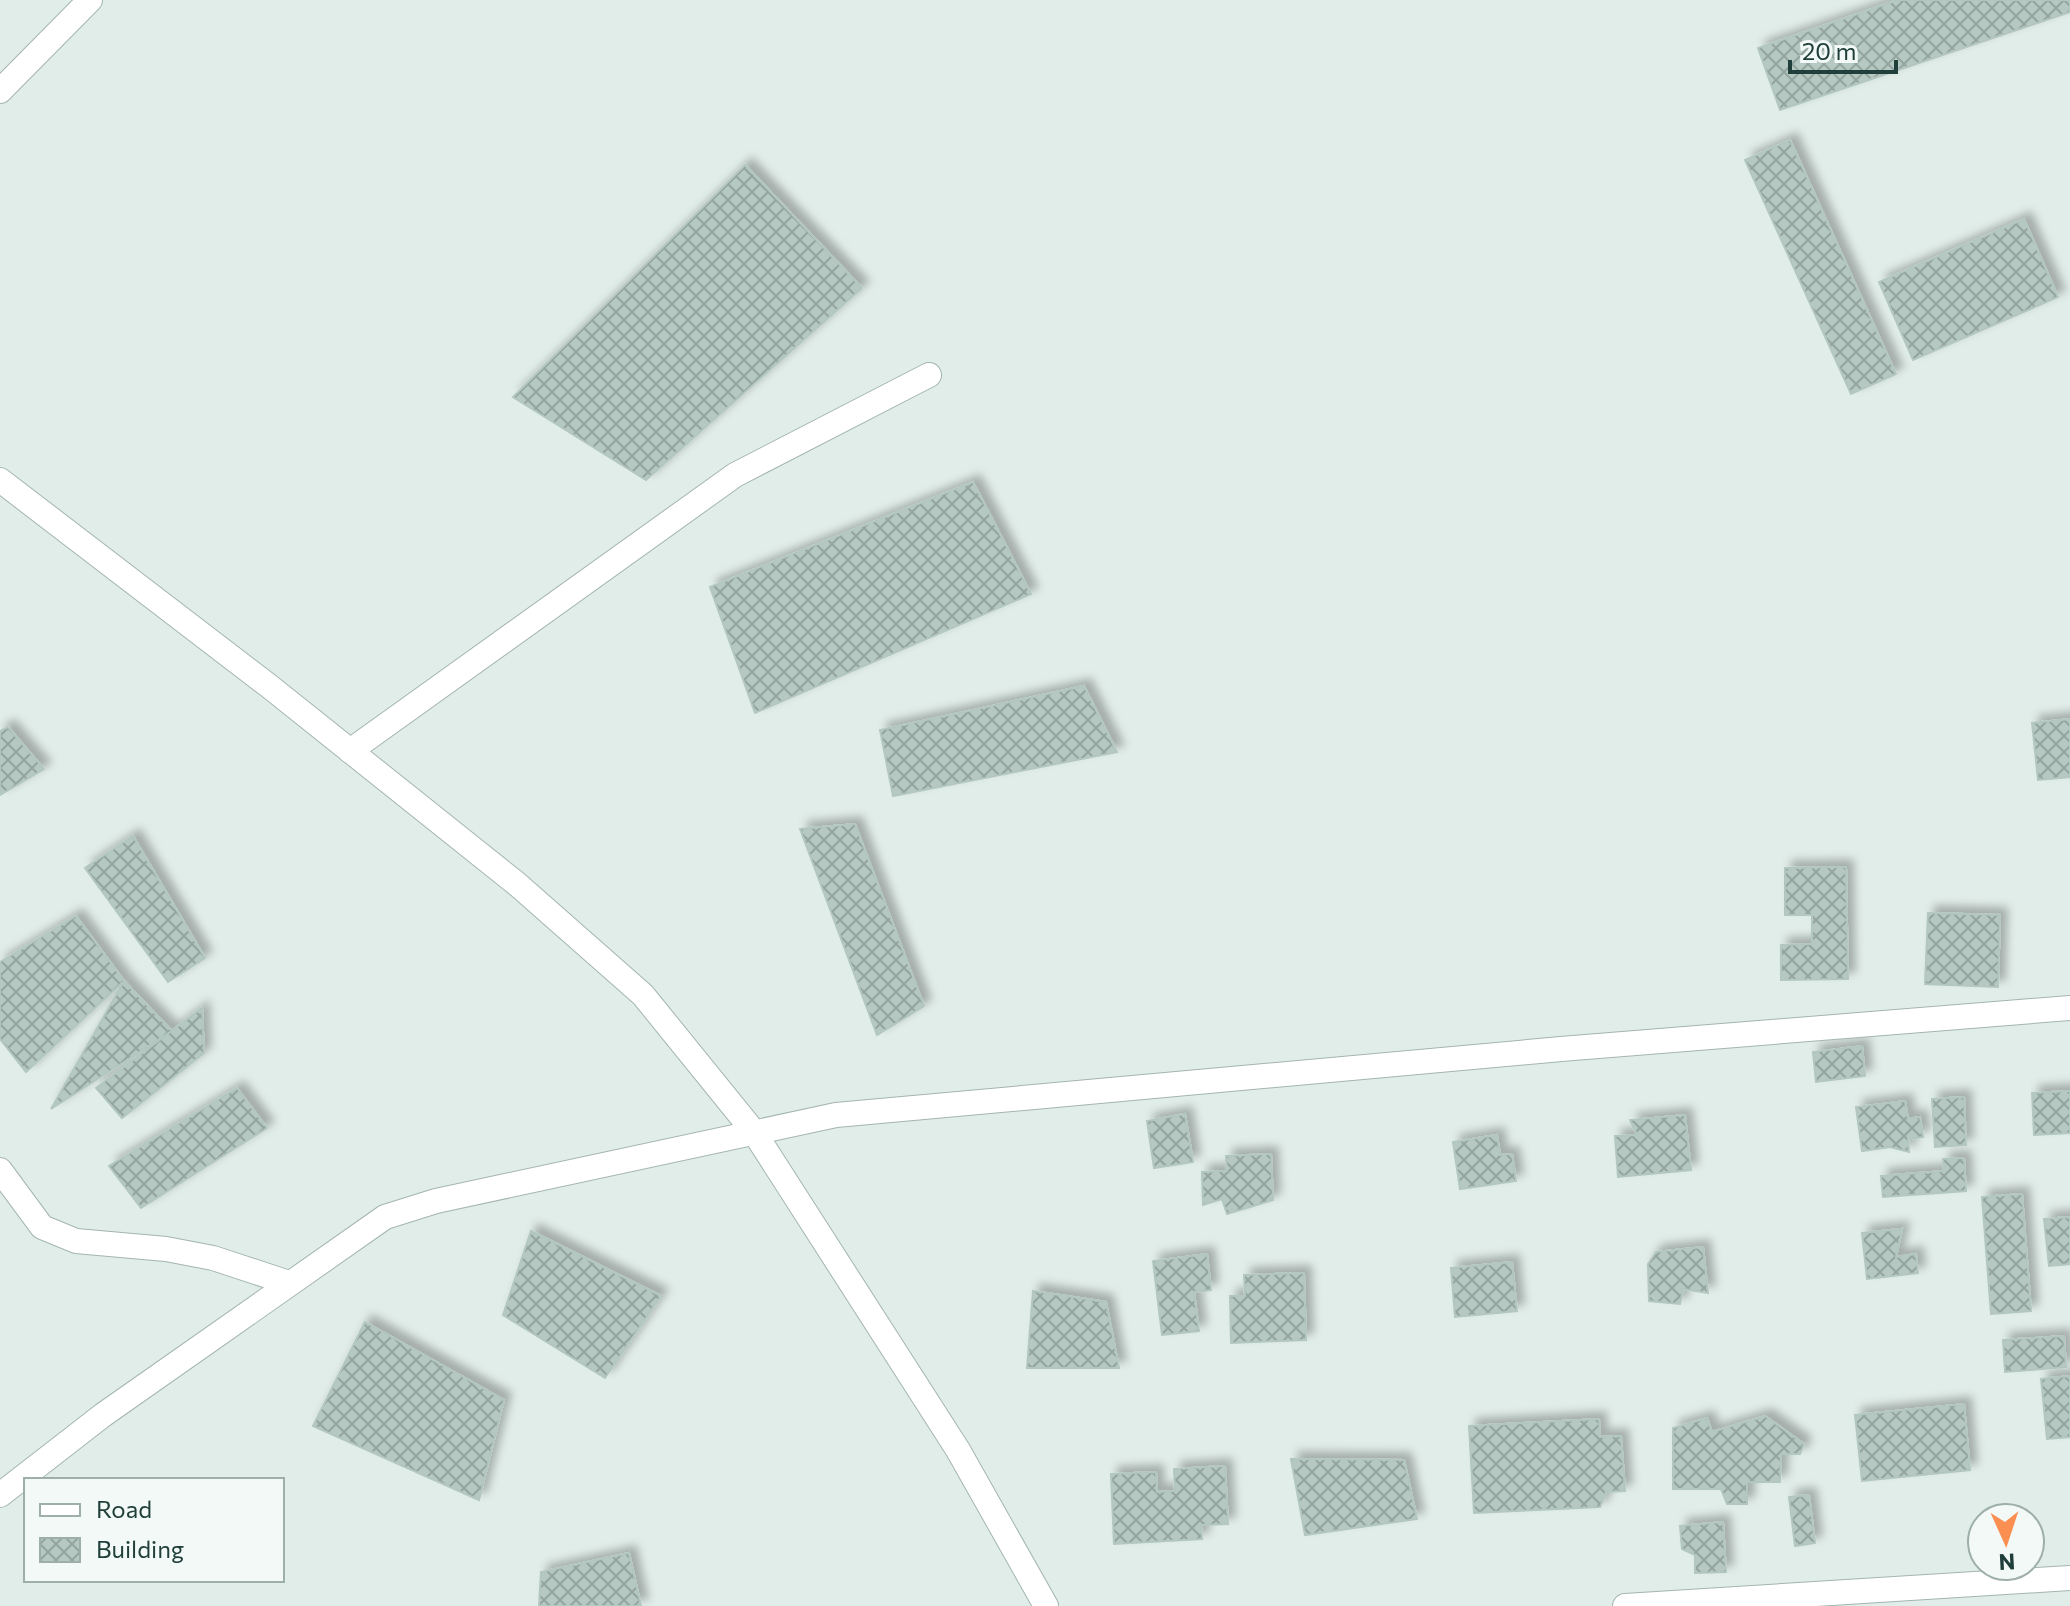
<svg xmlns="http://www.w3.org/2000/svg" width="2070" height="1606" font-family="Commissioner,sans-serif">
  <defs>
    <pattern id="building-cross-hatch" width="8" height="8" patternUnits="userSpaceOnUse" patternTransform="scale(2)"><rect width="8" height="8" fill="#b6c8c2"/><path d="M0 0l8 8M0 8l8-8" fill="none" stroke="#94a49f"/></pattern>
    <filter id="shadow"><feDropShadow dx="7" dy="-7" stdDeviation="4" flood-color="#0004"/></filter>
  </defs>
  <rect width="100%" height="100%" fill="#e1ede9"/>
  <g fill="url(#building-cross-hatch)" stroke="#b3c7c1" stroke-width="2" filter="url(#shadow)">
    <path d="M1898,0H2070V12L1780,110L1758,48Z"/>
    <path d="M1790,140L1896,374L1851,394L1745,160Z"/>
    <path d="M745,165L862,288L646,480L513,397Z"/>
    <path d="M2024,219L2058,297L1913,360L1879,282Z"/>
    <path d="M973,482L1031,594L755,713L710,587Z"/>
    <path d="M1084,686L1117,752L893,796L880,730Z"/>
    <path d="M2070,719V777L2038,780L2032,723Z"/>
    <path d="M8,727L44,769L0,795V731Z"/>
    <path d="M855,824L924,1006L877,1035L800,829Z"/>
    <path d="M133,836L205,958L168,982L85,868Z"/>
    <path d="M1846,867L1848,979L1781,980V945L1812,944V915H1785V868Z"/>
    <path d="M1928,913L2000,915L1998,987L1925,984Z"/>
    <path d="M76,916L124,981L26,1072L0,1039V962Z"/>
    <path d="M124,981L172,1031L51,1109Z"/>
    <path d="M202,1008L204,1053L122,1118L96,1088Z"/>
    <path d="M1862,1046L1865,1076L1816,1082L1813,1052Z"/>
    <path d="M237,1088L267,1128L141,1208L109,1166Z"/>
    <path d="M2070,1091V1133L2034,1135L2032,1093Z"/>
    <path d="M1964,1097L1966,1145L1935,1147L1932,1099Z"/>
    <path d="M1905,1101L1908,1119L1920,1117L1923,1137L1908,1139L1909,1152L1890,1147L1862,1151L1856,1107Z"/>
    <path d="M1185,1114L1193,1162L1154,1168L1147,1121Z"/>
    <path d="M1685,1115L1691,1170L1618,1177L1615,1136L1637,1135L1630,1120Z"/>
    <path d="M1497,1135L1500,1155L1512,1154L1516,1181L1460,1189L1453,1142Z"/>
    <path d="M1271,1154L1273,1200L1227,1214L1222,1199L1203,1205L1202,1172L1227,1171L1226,1156Z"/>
    <path d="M1964,1158L1966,1191L1883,1197L1881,1176L1944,1171L1943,1159Z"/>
    <path d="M2022,1194L2031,1311L1991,1314L1982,1197Z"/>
    <path d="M2070,1217V1264L2049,1266L2044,1219Z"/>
    <path d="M1902,1229L1896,1257L1916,1254L1918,1273L1867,1279L1862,1233Z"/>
    <path d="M531,1231L661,1296L605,1378L503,1315Z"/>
    <path d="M1703,1247L1708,1293L1683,1289L1680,1304L1649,1301L1648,1264L1656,1252Z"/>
    <path d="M1207,1254L1211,1290L1194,1292L1199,1331L1162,1335L1153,1261Z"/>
    <path d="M1512,1262L1517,1311L1455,1317L1451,1268Z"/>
    <path d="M1304,1273L1306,1340L1231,1343L1230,1296H1245L1244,1275Z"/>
    <path d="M1033,1291L1106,1302L1119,1368H1027Z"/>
    <path d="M365,1322L504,1400L479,1500L313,1426Z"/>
    <path d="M2064,1336L2066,1367L2005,1372L2003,1340Z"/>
    <path d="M2070,1376V1437L2047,1439L2041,1379Z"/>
    <path d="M1964,1404L1970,1470L1862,1481L1855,1415Z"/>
    <path d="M1765,1416L1804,1444L1800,1454H1781L1780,1482H1747V1504H1727L1721,1489H1673V1428L1707,1418L1712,1432Z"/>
    <path d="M1599,1419L1600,1437L1621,1436L1625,1491L1606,1492L1600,1507L1474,1513L1469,1426Z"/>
    <path d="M1291,1459L1404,1460L1417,1519L1305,1535Z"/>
    <path d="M1225,1466L1228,1524L1201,1525L1202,1539L1114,1544L1111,1474L1156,1472L1157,1492L1175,1491L1174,1469Z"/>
    <path d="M1809,1495L1815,1543L1795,1546L1789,1497Z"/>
    <path d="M1723,1522L1726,1572L1695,1573V1555L1682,1549L1680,1526Z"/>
    <path d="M629,1553L641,1606H539L541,1572Z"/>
  </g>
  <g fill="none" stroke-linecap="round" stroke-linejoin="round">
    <g stroke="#a3b5b1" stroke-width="26">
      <g id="minor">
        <path d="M0,91L90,0"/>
        <path d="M0,480L269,686L517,884L643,995L754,1132L958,1450L1046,1606"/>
        <path d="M350,751L735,475L929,375"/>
        <path d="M0,1170L42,1227L76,1241L166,1249L213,1258L289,1283"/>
        <path d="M0,1495L103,1415L385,1217L436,1201L836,1115L1561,1049L2070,1008"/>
        <path d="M1625,1606L2070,1578"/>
      </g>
    </g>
    <use href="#minor" stroke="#fff" stroke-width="24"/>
  </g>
  <rect x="24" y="1478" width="260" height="104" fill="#f2f9f6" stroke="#9eafab" stroke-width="2"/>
  <rect x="40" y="1504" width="40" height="12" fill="#ffffff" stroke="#9eafab" stroke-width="2"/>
  <text x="96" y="1518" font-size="24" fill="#203f3a">Road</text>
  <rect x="40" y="1538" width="40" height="24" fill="url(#building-cross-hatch)" stroke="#9eafab" stroke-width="2"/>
  <text x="96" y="1558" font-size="24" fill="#203f3a">Building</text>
  <g transform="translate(2006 1542) rotate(177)"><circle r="38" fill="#f2f9f6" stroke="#9eafab" stroke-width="2"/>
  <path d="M0-6L14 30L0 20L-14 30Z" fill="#fb8f51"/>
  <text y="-12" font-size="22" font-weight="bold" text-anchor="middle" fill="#203f3a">N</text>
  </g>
  <path d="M1790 60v12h106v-12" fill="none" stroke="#203f3a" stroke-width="4"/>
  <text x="1802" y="60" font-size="24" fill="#203f3a" stroke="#f2f9f6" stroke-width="6" paint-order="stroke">20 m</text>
</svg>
